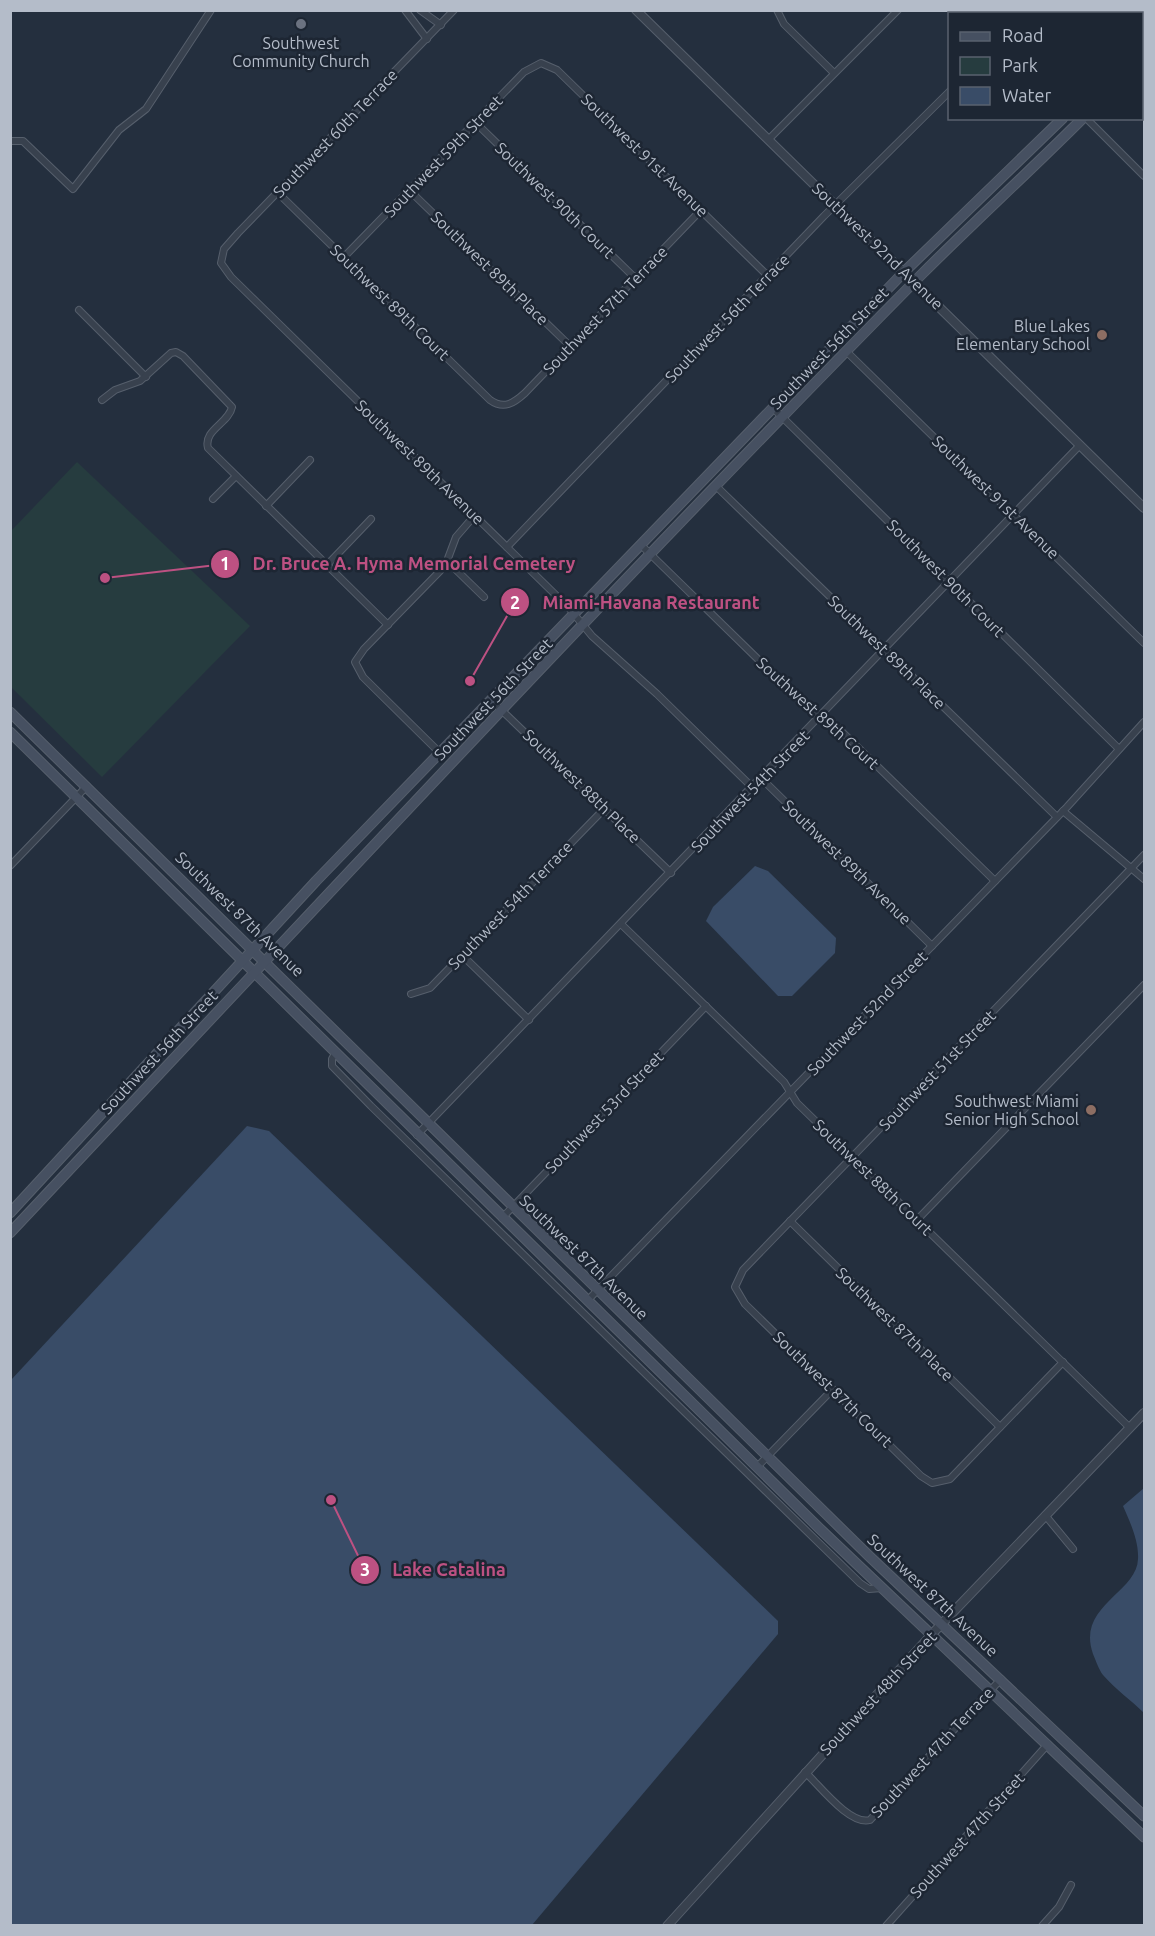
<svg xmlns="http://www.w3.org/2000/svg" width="1155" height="1936" font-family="Ubuntu,sans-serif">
  <rect width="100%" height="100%" fill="#242f3e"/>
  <path fill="#263c3f" d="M77,462L250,626L102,777L11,687V531Z"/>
  <g fill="#394c67">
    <path d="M755,866L768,871L836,938L835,953L792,996H778L706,921L713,907Z"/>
    <path d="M247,1126L269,1131L778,1621V1634L532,1925H11V1380Z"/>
    <path d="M1144,1488V1713C1131,1700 1115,1689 1103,1675C1099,1670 1096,1661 1093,1654C1076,1606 1137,1593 1138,1559C1139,1541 1130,1522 1123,1506Z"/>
  </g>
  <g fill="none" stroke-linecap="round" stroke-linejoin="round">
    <g stroke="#565f6c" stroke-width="8">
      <g id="minor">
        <path d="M405,10L427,39"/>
        <path d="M420,10L441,25"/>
        <path d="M454,10L238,233L224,249L221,263L231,277L569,608L592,636L657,694L752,787"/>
        <path d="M777,10L784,24L834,73"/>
        <path d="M977,10L981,14"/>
        <path d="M1142,90L1144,93"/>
        <path d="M1086,118L1144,176"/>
        <path d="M475,122L635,278"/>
        <path d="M768,140L898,10"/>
        <path d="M10,141H23L73,189L119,130L146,109L211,10"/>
        <path d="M410,191L570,346"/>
        <path d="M277,192L490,400C504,410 514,403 525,393L701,210"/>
        <path d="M344,257L524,72L541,63L557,70L768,276"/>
        <path d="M79,310L146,377"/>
        <path d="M847,352L1144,643"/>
        <path d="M102,400L115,390L140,381L171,353L176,352L183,356L232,407C229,423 203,430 208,448L388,625"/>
        <path d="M773,408L1119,749"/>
        <path d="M717,487L1057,817"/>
        <path d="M213,499L236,476"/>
        <path d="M266,506L310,460"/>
        <path d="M641,545L809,709L834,724L995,881"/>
        <path d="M507,547L824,216L950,91"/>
        <path d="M447,561L484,597"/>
        <path d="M327,565L371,519"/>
        <path d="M492,701L671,873"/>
        <path d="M440,753L363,677L355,662L364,649L440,571L447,561L456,537L475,515"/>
        <path d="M761,778L932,946"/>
        <path d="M1063,811L1144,879"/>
        <path d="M10,866L87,786"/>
        <path d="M621,924L784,1082L797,1103L1130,1428"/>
        <path d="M462,955L529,1020"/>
        <path d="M411,994L430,988L605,808"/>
        <path d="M336,1052L332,1059V1066L371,1106L860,1583L869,1589L882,1588"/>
        <path d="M417,1135L1080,445"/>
        <path d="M502,1218L706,1006"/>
        <path d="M917,1220L1144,985"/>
        <path d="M790,1221L1000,1427"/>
        <path d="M587,1301L1067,807L1144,722"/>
        <path d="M1063,1362L950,1479L932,1483L921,1476L745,1304L735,1287L743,1270L1144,855"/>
        <path d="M757,1467L833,1389"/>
        <path d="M1045,1515L1073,1549"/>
        <path d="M805,1772C819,1785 850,1826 870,1820L1001,1679"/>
        <path d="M886,1926L1048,1744"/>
        <path d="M1042,1926L1059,1907L1071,1885"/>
      </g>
    </g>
    <g stroke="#565f6c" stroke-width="10">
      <g id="tertiary">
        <path d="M636,10L1144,508"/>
        <path d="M667,1926L932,1634L1144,1413"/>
      </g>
    </g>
    <g stroke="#565f6c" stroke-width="11">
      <g id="secondary">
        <path d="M1142,39L1144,36"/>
        <path d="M1142,60L1144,57"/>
        <path d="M10,712L870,1557L1144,1816"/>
        <path d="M10,732L819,1528L1144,1837"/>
        <path d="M10,1213L316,881L904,272L1063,118"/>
        <path d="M10,1233C312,912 611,589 921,275C974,222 1030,171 1083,118"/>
      </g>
    </g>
    <use href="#minor" stroke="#38414e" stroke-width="6"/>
    <use href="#tertiary" stroke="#38414e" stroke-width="8"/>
    <use href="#secondary" stroke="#465061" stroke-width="9"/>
  </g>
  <circle fill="#6b7280" stroke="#1d2633" stroke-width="2" cx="301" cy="24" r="6"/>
  <g fill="#8d6e63" stroke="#1d2633" stroke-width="2">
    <circle cx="1102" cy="335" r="6"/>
    <circle cx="1091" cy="1110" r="6"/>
  </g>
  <g text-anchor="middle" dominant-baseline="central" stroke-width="5" stroke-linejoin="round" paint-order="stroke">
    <g font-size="16" fill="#b4bcc9" stroke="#1d2633" text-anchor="end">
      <text x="301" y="43" text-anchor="middle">Southwest<tspan x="301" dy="18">Community Church</tspan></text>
      <text x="1090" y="326">Blue Lakes<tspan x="1090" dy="18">Elementary School</tspan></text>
      <text x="1079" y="1101">Southwest Miami<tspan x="1079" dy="18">Senior High School</tspan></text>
    </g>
    <g font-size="16" fill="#b4bcc9" stroke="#1d2633">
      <text transform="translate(335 133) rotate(-46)">Southwest 60th Terrace</text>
      <text transform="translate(645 155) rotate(44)">Southwest 91st Avenue</text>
      <text transform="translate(443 156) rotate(-46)">Southwest 59th Street</text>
      <text transform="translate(555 200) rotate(44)">Southwest 90th Court</text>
      <text transform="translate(878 246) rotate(44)">Southwest 92nd Avenue</text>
      <text transform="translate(490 268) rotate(44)">Southwest 89th Place</text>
      <text transform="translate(390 302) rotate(44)">Southwest 89th Court</text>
      <text transform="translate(605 310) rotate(-46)">Southwest 57th Terrace</text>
      <text transform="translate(727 318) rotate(-46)">Southwest 56th Terrace</text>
      <text transform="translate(829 348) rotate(-46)">Southwest 56th Street</text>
      <text transform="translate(420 462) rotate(44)">Southwest 89th Avenue</text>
      <text transform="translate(996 497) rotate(44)">Southwest 91st Avenue</text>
      <text transform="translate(946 578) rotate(45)">Southwest 90th Court</text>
      <text transform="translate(887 652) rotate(44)">Southwest 89th Place</text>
      <text transform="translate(493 699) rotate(-46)">Southwest 56th Street</text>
      <text transform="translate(818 713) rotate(42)">Southwest 89th Court</text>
      <text transform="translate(582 786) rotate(44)">Southwest 88th Place</text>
      <text transform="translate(750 791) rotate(-46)">Southwest 54th Street</text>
      <text transform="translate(847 862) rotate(44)">Southwest 89th Avenue</text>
      <text transform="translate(510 905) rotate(-46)">Southwest 54th Terrace</text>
      <text transform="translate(240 914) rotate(44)">Southwest 87th Avenue</text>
      <text transform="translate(867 1013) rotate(-46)">Southwest 52nd Street</text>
      <text transform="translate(159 1052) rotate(-47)">Southwest 56th Street</text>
      <text transform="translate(937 1070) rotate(-46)">Southwest 51st Street</text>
      <text transform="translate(604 1112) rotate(-46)">Southwest 53rd Street</text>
      <text transform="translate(873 1177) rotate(44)">Southwest 88th Court</text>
      <text transform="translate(584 1257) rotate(44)">Southwest 87th Avenue</text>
      <text transform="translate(895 1324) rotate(44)">Southwest 87th Place</text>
      <text transform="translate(833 1389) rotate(44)">Southwest 87th Court</text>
      <text transform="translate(933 1595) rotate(43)">Southwest 87th Avenue</text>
      <text transform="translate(878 1693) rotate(-47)">Southwest 48th Street</text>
      <text transform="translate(932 1752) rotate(-47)">Southwest 47th Terrace</text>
      <text transform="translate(967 1835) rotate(-48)">Southwest 47th Street</text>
    </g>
  </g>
  <path fill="none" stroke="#bd5182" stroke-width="2" d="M105 578L225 564M470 681L515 602M331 1500L365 1570"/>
  <g fill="#bd5182" stroke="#1d2633" stroke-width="2">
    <circle cx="105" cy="578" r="6"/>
    <circle cx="470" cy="681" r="6"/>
    <circle cx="331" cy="1500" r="6"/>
    <circle cx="225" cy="564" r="15"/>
    <circle cx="515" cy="602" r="15"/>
    <circle cx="365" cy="1570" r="15"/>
  </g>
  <g font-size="18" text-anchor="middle" font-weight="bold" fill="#fff">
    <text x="225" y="570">1</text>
    <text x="515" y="609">2</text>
    <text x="365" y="1576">3</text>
  </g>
  <g font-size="18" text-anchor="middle" font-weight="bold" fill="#bd5182" stroke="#1d2633" stroke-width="5" stroke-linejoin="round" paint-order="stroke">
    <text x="414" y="570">Dr. Bruce A. Hyma Memorial Cemetery</text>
    <text x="651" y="609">Miami-Havana Restaurant</text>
    <text x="449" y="1576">Lake Catalina</text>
  </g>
  <rect width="1155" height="1936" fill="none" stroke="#b4bcc9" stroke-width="24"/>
  <rect x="948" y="12" width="195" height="108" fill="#1d2633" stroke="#59626f" stroke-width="1.5"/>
  <rect x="960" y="32" width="30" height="9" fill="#465061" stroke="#59626f" stroke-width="1.5"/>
  <text x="1002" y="42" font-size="18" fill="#b4bcc9">Road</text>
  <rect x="960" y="57" width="30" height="18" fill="#263c3f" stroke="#59626f" stroke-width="1.5"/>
  <text x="1002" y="72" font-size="18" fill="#b4bcc9">Park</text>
  <rect x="960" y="87" width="30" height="18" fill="#394c67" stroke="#59626f" stroke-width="1.5"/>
  <text x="1002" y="102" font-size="18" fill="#b4bcc9">Water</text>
</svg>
